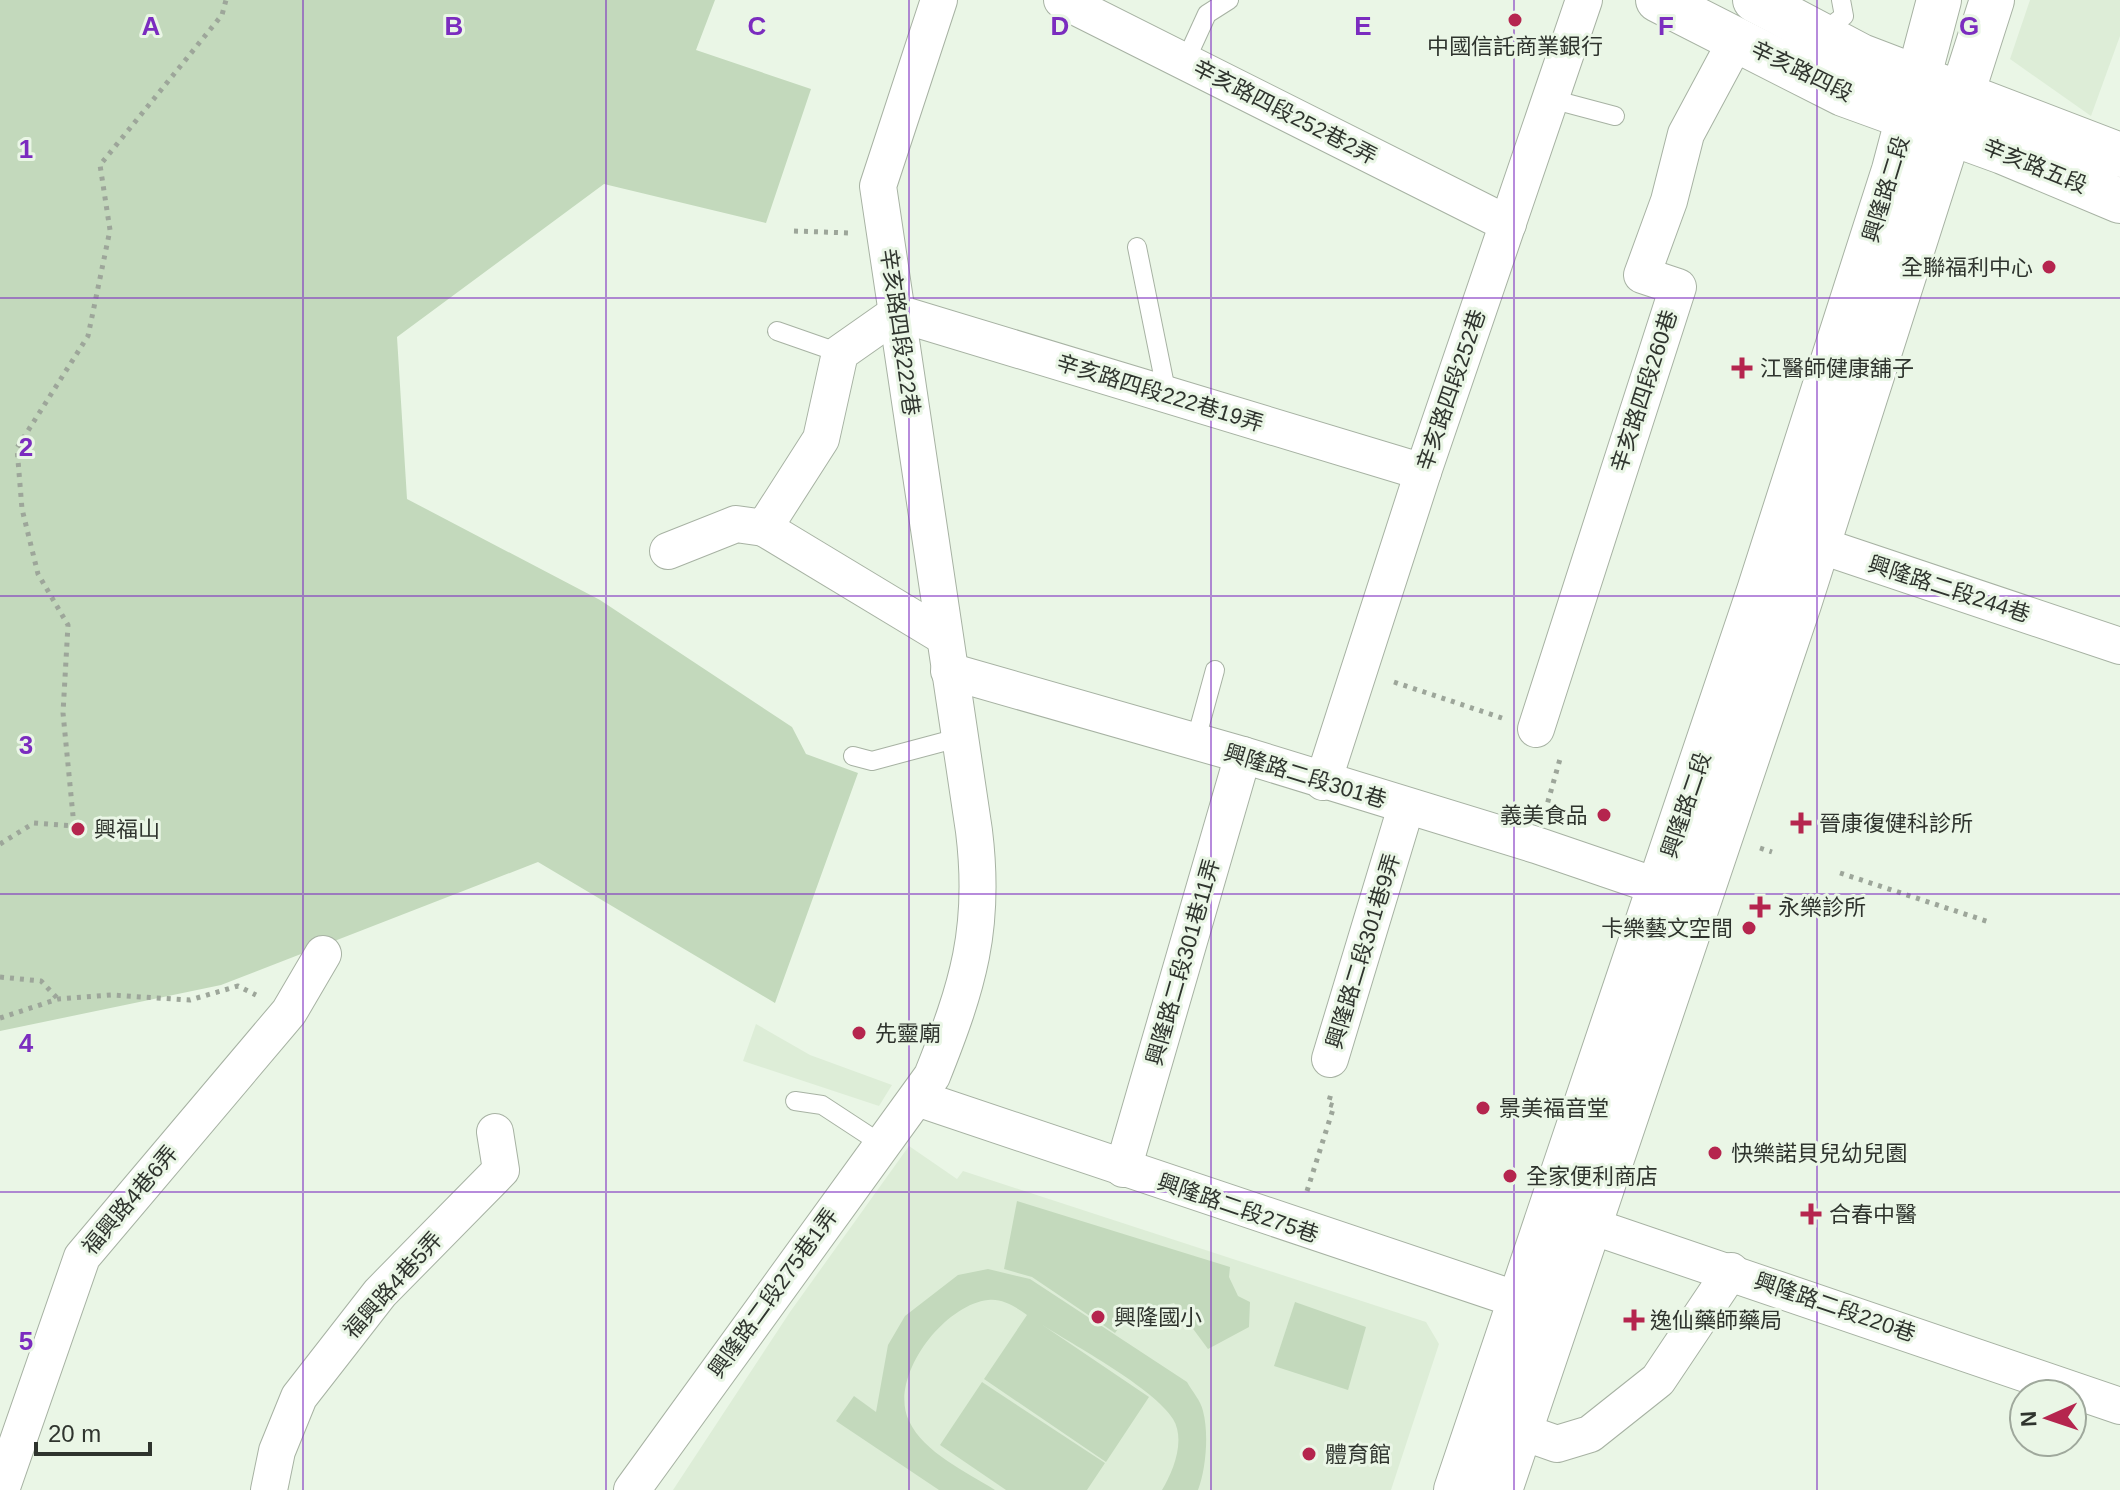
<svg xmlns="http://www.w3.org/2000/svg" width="2120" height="1490" font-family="Helvetica,'Noto Sans TC',sans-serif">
  <rect width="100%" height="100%" fill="#eaf6e6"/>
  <g fill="#ddedd7">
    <path d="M2030,0H2120V36L2091,116L2010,59Z"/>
    <path d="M756,1024L810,1055L892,1085L879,1106L743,1061Z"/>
    <path d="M909,1146L957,1179L963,1171L1426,1322L1439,1344L1391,1490H673L790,1312Z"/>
  </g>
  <g fill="#c3d9bc">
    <path d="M0,0H715L696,50L811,89L766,223L604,184L397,337L407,499L600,600L792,727L806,754L858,773L775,1003L538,862L221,985L0,1031Z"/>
    <path d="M1017,1201L1230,1267L1229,1277L1238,1296L1250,1302L1249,1327L1208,1349L1174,1303C1152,1308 1129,1314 1115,1333L1032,1277L1004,1269Z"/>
    <path d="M988,1269L1030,1279L1187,1382C1192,1391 1201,1401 1203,1411C1209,1434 1206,1469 1198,1490H1162C1173,1472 1186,1440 1173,1419C1154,1388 1073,1345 1041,1324L1149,1397L1106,1462L984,1379L1027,1315C1016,1307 1002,1298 988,1300C943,1305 888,1378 909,1421C924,1453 967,1472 995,1490H939L836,1421L854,1396L876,1412L888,1345L905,1316L958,1275Z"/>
    <path d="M1295,1302L1366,1327L1348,1390L1274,1366Z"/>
    <path d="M982,1382L1105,1463L1087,1490H1006L940,1445Z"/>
  </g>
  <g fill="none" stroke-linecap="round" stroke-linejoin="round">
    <g stroke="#a7b2a3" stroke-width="20">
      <g id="lane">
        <path d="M1820,34L1844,16L1841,0"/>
        <path d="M1185,62L1207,14L1229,0"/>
        <path d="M1551,99L1615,116"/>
        <path d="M1137,247L1167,395"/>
        <path d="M777,331L840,353"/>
        <path d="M1195,743L1215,670"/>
        <path d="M853,756L872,761L958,738"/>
        <path d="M795,1101L822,1105L880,1143"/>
      </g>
    </g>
    <g stroke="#a7b2a3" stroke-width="38">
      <g id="street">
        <path d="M1062,0L1508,224"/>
        <path d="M764,528L943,636"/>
        <path d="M1792,536L2120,646"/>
        <path d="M668,551L736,524L764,528L821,439L840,353L897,313L1423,472"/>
        <path d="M949,671L1243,755L1536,845L1659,887"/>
        <path d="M1536,729L1678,287L1642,275L1669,201L1686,134L1737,39"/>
        <path d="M1323,782L1423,472L1584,0"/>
        <path d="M1330,1059L1406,807"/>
        <path d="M917,1098L1545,1309"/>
        <path d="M1123,1169L1243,755"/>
        <path d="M1565,1217L2120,1406"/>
        <path d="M1520,1431L1557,1444L1590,1434L1658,1380L1731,1271"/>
        <path d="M1,1490L82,1257L289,1012L323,954"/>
        <path d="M269,1490L277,1451L299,1397L380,1293L501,1170L495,1132"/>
        <path d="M632,1490L932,1076C968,986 986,928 974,831L878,186L939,0"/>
      </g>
    </g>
    <g stroke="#a7b2a3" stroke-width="46">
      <g id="secondary">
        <path d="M1658,0L1843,94L2003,152L2120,201"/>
        <path d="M1755,0L1861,56L2120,155"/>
        <path d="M1456,1490L1759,591L1894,170L1939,0"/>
        <path d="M1500,1490L1799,604L1992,0"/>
      </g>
    </g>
    <g stroke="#9da69a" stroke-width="5" stroke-dasharray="4 6" stroke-linecap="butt">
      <path d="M794,231L849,233"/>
      <path d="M1394,682L1502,718"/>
      <path d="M1545,812L1560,759L1557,758"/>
      <path d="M0,844L34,823L74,826L63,713L68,625L38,574L22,509L17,448L88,336L110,230L100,165L222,15L226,0"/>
      <path d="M1760,848L1772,852"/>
      <path d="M1840,873L1989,922"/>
      <path d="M0,977L41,981L58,999"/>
      <path d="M0,1018L58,999L111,995L190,1000L238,986L256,995"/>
      <path d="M1307,1191L1334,1106L1328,1104L1331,1094"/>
    </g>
    <use href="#lane" stroke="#fff" stroke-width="18"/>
    <use href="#street" stroke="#fff" stroke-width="36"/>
    <use href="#secondary" stroke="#fff" stroke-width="44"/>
  </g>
  <path fill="none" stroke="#7b2cbf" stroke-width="2" stroke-opacity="0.55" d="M303,0V1490M606,0V1490M909,0V1490M1211,0V1490M1514,0V1490M1817,0V1490M0,298H2120M0,596H2120M0,894H2120M0,1192H2120"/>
  <g fill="#b5254e" stroke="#eaf6e6" stroke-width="3">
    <circle cx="1515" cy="20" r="8"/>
    <circle cx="2049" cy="267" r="8"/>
    <path d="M1738 356h8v8h8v8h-8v8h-8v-8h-8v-8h8z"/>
    <circle cx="1604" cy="815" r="8"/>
    <path d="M1797 811h8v8h8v8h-8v8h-8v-8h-8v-8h8z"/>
    <circle cx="78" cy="829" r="8"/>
    <path d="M1756 895h8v8h8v8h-8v8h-8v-8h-8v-8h8z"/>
    <circle cx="1749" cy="928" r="8"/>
    <circle cx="859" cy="1033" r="8"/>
    <circle cx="1483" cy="1108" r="8"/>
    <circle cx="1715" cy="1153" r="8"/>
    <circle cx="1510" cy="1176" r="8"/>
    <path d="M1807 1202h8v8h8v8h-8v8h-8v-8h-8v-8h8z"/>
    <circle cx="1098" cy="1317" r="8"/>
    <path d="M1630 1308h8v8h8v8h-8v8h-8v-8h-8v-8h8z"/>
    <circle cx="1309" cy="1454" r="8"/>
  </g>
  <g text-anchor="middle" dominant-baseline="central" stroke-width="6" stroke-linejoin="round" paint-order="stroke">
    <g font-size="22" fill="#2f342e" stroke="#eaf6e6" text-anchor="start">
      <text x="1515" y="46" text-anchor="middle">中國信託商業銀行</text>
      <text x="2033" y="267" text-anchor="end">全聯福利中心</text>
      <text x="1760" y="368">江醫師健康舖子</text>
      <text x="1588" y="815" text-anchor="end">義美食品</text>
      <text x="1819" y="823">晉康復健科診所</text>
      <text x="94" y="829">興福山</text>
      <text x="1778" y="907">永樂診所</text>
      <text x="1733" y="928" text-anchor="end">卡樂藝文空間</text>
      <text x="875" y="1033">先靈廟</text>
      <text x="1499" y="1108">景美福音堂</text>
      <text x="1731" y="1153">快樂諾貝兒幼兒園</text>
      <text x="1526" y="1176">全家便利商店</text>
      <text x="1829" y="1214">合春中醫</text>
      <text x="1114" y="1317">興隆國小</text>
      <text x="1650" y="1320">逸仙藥師藥局</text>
      <text x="1325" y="1454">體育館</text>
    </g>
    <g font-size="22" fill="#2f342e" stroke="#eaf6e6">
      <text transform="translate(1802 71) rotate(26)">辛亥路四段</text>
      <text transform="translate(1285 112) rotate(27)">辛亥路四段252巷2弄</text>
      <text transform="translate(2035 166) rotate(22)">辛亥路五段</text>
      <text transform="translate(1886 189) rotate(-73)">興隆路二段</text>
      <text transform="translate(900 332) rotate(82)">辛亥路四段222巷</text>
      <text transform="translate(1451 390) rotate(-71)">辛亥路四段252巷</text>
      <text transform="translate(1644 391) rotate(-72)">辛亥路四段260巷</text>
      <text transform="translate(1160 393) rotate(17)">辛亥路四段222巷19弄</text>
      <text transform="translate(1949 589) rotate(18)">興隆路二段244巷</text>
      <text transform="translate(1305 776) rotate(17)">興隆路二段301巷</text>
      <text transform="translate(1686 805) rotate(-71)">興隆路二段</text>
      <text transform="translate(1363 951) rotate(-73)">興隆路二段301巷9弄</text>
      <text transform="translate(1183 962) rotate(-74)">興隆路二段301巷11弄</text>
      <text transform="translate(130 1200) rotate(-50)">福興路4巷6弄</text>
      <text transform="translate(1238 1208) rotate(19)">興隆路二段275巷</text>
      <text transform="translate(393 1285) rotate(-48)">福興路4巷5弄</text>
      <text transform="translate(773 1293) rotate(-54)">興隆路二段275巷1弄</text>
      <text transform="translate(1835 1307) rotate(19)">興隆路二段220巷</text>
    </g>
  </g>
  <g font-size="26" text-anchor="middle" font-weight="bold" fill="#7b2cbf" stroke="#eaf6e6" stroke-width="6" stroke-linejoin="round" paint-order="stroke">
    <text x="151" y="35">A</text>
    <text x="454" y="35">B</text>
    <text x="757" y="35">C</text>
    <text x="1060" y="35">D</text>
    <text x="1363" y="35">E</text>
    <text x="1666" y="35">F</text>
    <text x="1969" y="35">G</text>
    <text x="26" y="158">1</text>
    <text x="26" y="456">2</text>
    <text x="26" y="754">3</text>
    <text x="26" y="1052">4</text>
    <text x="26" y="1350">5</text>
  </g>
  <g transform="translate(2048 1418) rotate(267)"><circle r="38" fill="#eaf6e6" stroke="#9fa89c" stroke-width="2"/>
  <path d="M0-6L14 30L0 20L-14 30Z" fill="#b5254e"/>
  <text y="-12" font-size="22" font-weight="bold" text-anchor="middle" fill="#2f342e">N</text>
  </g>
  <path d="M36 1442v12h114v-12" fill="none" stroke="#2f342e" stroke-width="4"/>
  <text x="48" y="1442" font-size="24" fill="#2f342e" stroke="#eaf6e6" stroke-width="6" paint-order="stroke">20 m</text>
</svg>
